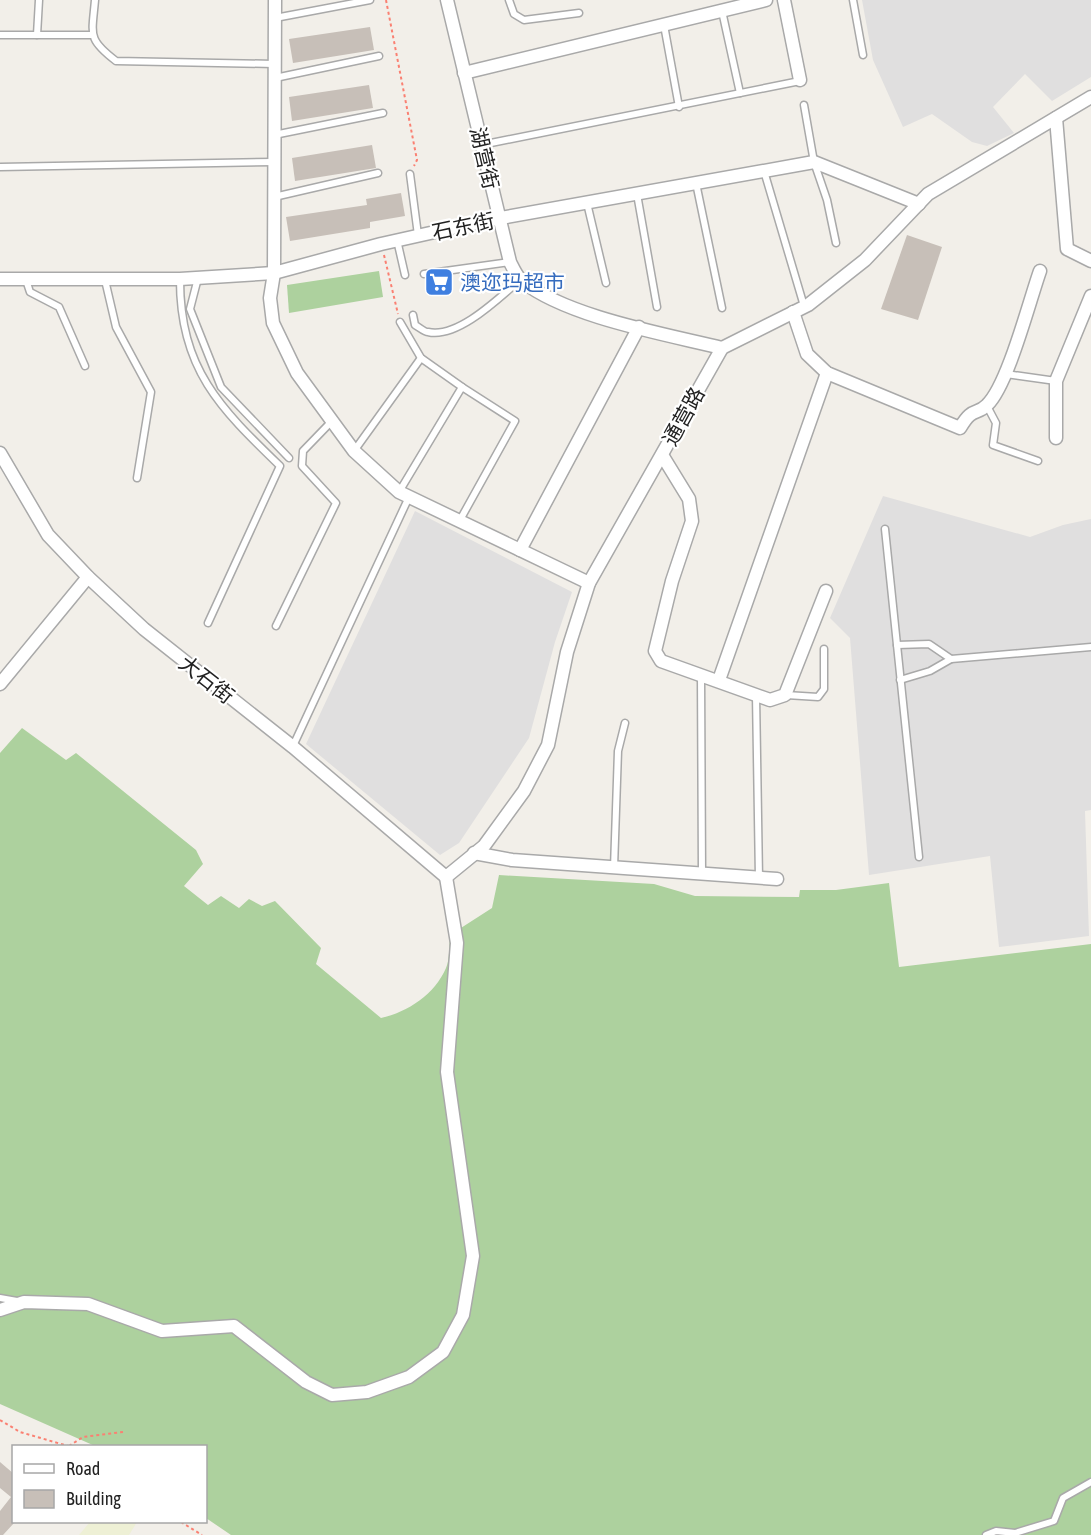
<svg xmlns="http://www.w3.org/2000/svg" width="1091" height="1535" font-family="'Asap Condensed','Noto Sans SC',sans-serif">
  <rect width="100%" height="100%" fill="#f2efe9"/>
  <g fill="#e0dfdf">
    <path d="M862,0H1091V77L1052,101L1025,74L993,107L1014,133L987,146L972,142L932,114L903,127L873,60Z"/>
    <path d="M883,496L1030,537L1063,525L1091,519V810L1085,811L1089,936L999,947L990,856L869,875L850,638L830,618Z"/>
    <path d="M415,511L572,592L555,642L529,738L459,843L440,855L306,744Z"/>
  </g>
  <path fill="#eef0d5" d="M90,1522H137L129,1535H79Z"/>
  <g fill="#add19e">
    <path d="M379,271L383,297L289,313L287,285Z"/>
    <path d="M22,728L66,760L76,753L196,850L203,864L184,886L208,905L221,896L239,908L249,899L262,906L275,901L321,948L316,964L381,1018C408,1012 435,994 446,968C450,959 449,945 450,935L492,908L499,875L654,884L695,896L799,897L800,890H836L889,883L899,967L1091,944V1535H231L206,1518V1446H95L0,1404V753Z"/>
  </g>
  <g fill="#c7bfb8">
    <path d="M370,27L374,50L293,63L289,39Z"/>
    <path d="M369,85L373,108L292,121L289,97Z"/>
    <path d="M372,145L376,168L295,181L292,158Z"/>
    <path d="M401,193L405,216L370,222V228L290,241L286,217L367,205L366,199Z"/>
    <path d="M907,235L942,247L918,320L881,309Z"/>
    <path d="M0,1462L14,1474V1523L3,1535H0V1511L11,1497L0,1488Z"/>
  </g>
  <g fill="none" stroke-linecap="round" stroke-linejoin="round">
    <g stroke="#a9a9a9" stroke-width="9">
      <g id="service">
        <path d="M95,0C92,35 87,39 116,61L274,64"/>
        <path d="M509,0L514,14L524,20L579,13"/>
        <path d="M853,0L863,55"/>
        <path d="M722,11L740,93"/>
        <path d="M275,18L370,0"/>
        <path d="M664,25L679,107"/>
        <path d="M0,35H92"/>
        <path d="M37,35L39,0"/>
        <path d="M275,78L379,56"/>
        <path d="M804,105L814,162L827,200L836,243"/>
        <path d="M274,135L383,113"/>
        <path d="M481,145L800,81"/>
        <path d="M0,167L274,162"/>
        <path d="M764,171L804,306"/>
        <path d="M410,174L418,235"/>
        <path d="M696,183L722,308"/>
        <path d="M637,194L657,307"/>
        <path d="M274,197L378,173"/>
        <path d="M587,203L606,283"/>
        <path d="M397,240L405,275"/>
        <path d="M424,274L510,262"/>
        <path d="M198,278L190,309L221,387L289,458"/>
        <path d="M26,280L30,292L59,307L85,366"/>
        <path d="M105,280L116,327L151,392L137,478"/>
        <path d="M180,280C180,369 220,408 280,466L208,623"/>
        <path d="M413,315L415,325C419,327 424,332 428,332C458,339 500,297 520,280"/>
        <path d="M1006,374L1056,381"/>
        <path d="M987,406L996,423L993,445L1038,461"/>
        <path d="M354,451L421,358"/>
        <path d="M399,492L462,387L421,358L400,322"/>
        <path d="M460,520L515,421L462,387"/>
        <path d="M885,529L919,857"/>
        <path d="M276,626L336,503L302,466L303,451L332,421"/>
        <path d="M897,645L929,644L951,659L930,671L900,680"/>
        <path d="M951,659L1091,647"/>
        <path d="M701,675L702,874"/>
        <path d="M756,695L759,878"/>
        <path d="M786,695L818,697L824,689V649"/>
        <path d="M293,746L409,497"/>
        <path d="M614,868L618,751L625,723"/>
        <path d="M0,1298L17,1301"/>
        <path d="M986,1535L996,1531L1015,1533L1054,1521L1063,1498L1091,1482"/>
      </g>
    </g>
    <g stroke="#a9a9a9" stroke-width="15">
      <g id="minor">
        <path d="M275,0L274,273L270,298L273,323L297,373L354,451L399,492L589,583"/>
        <path d="M447,0L510,262C513,268 517,277 522,281C567,317 665,334 722,348"/>
        <path d="M784,0L800,80"/>
        <path d="M464,73L766,0"/>
        <path d="M1056,118L1067,249L1091,261"/>
        <path d="M0,279H180L274,273L381,244L484,221L814,162L919,204"/>
        <path d="M793,312L807,354L827,373L960,428C973,406 976,416 987,405C1008,385 1029,302 1040,271"/>
        <path d="M1056,438V381L1091,296"/>
        <path d="M0,453L48,535L88,577L144,629L293,747L446,877"/>
        <path d="M662,455L689,499L692,521L672,581L655,651L661,661L770,700L785,695L826,591"/>
        <path d="M520,550L639,327"/>
        <path d="M719,680L827,373"/>
        <path d="M0,684L88,577"/>
        <path d="M474,853L512,860L777,879"/>
        <path d="M446,877L484,846L524,791L548,745L567,652L589,583L722,348L808,305L865,260L928,194L1091,97"/>
        <path d="M0,1310L24,1302L88,1304L162,1331L234,1326L306,1382L332,1395L367,1392L409,1377L443,1352L463,1315L473,1256L447,1072L457,943L446,877"/>
      </g>
    </g>
    <g stroke="#fa8072" stroke-width="2" stroke-dasharray="3 3" stroke-linecap="butt">
      <path d="M386,0L417,160L414,166"/>
      <path d="M384,255L398,314"/>
      <path d="M0,1420L20,1432L68,1446"/>
      <path d="M69,1446L83,1437L123,1432"/>
      <path d="M181,1522L202,1535"/>
    </g>
    <use href="#service" stroke="#fff" stroke-width="6"/>
    <use href="#minor" stroke="#fff" stroke-width="12"/>
  </g>
  <defs>
    <g id="supermarket-square" transform="scale(1.5)"><rect x="-9" y="-9" width="18" height="18" rx="4" fill="#3f7fe0" stroke="#fff"/><path d="M-6-5.5h2.5l.6 2H6L4.5 2H-2.5L-4.4-4H-6ZM-1.5 3.2a1.3 1.3 0 1 0 .1 0ZM3 3.2a1.3 1.3 0 1 0 .1 0Z" fill="#fff"/></g>
  </defs>
  <g fill-rule="evenodd">
    <use href="#supermarket-square" x="439" y="282"/>
  </g>
  <g text-anchor="middle" dominant-baseline="central" stroke-width="4.5" stroke-linejoin="round" paint-order="stroke">
    <g font-size="21" fill="#222" stroke="#fff">
      <text transform="translate(485 158) rotate(77)">湖营街</text>
      <text transform="translate(463 226) rotate(-12)">石东街</text>
      <text transform="translate(683 416) rotate(-61)">通营路</text>
      <text transform="translate(207 679) rotate(38)">大石街</text>
    </g>
    <g font-size="21" fill="#366cbe" stroke="#fff" text-anchor="start">
      <text x="460" y="282">澳迩玛超市</text>
    </g>
  </g>
  <rect x="12" y="1445" width="195" height="78" fill="#ffffff" stroke="#a7a7a7" stroke-width="1.5"/>
  <rect x="24" y="1464" width="30" height="9" fill="#ffffff" stroke="#a7a7a7" stroke-width="1.5"/>
  <text x="66" y="1475" font-size="18" fill="#222222">Road</text>
  <rect x="24" y="1490" width="30" height="18" fill="#c7bfb8" stroke="#a7a7a7" stroke-width="1.5"/>
  <text x="66" y="1505" font-size="18" fill="#222222">Building</text>
</svg>
